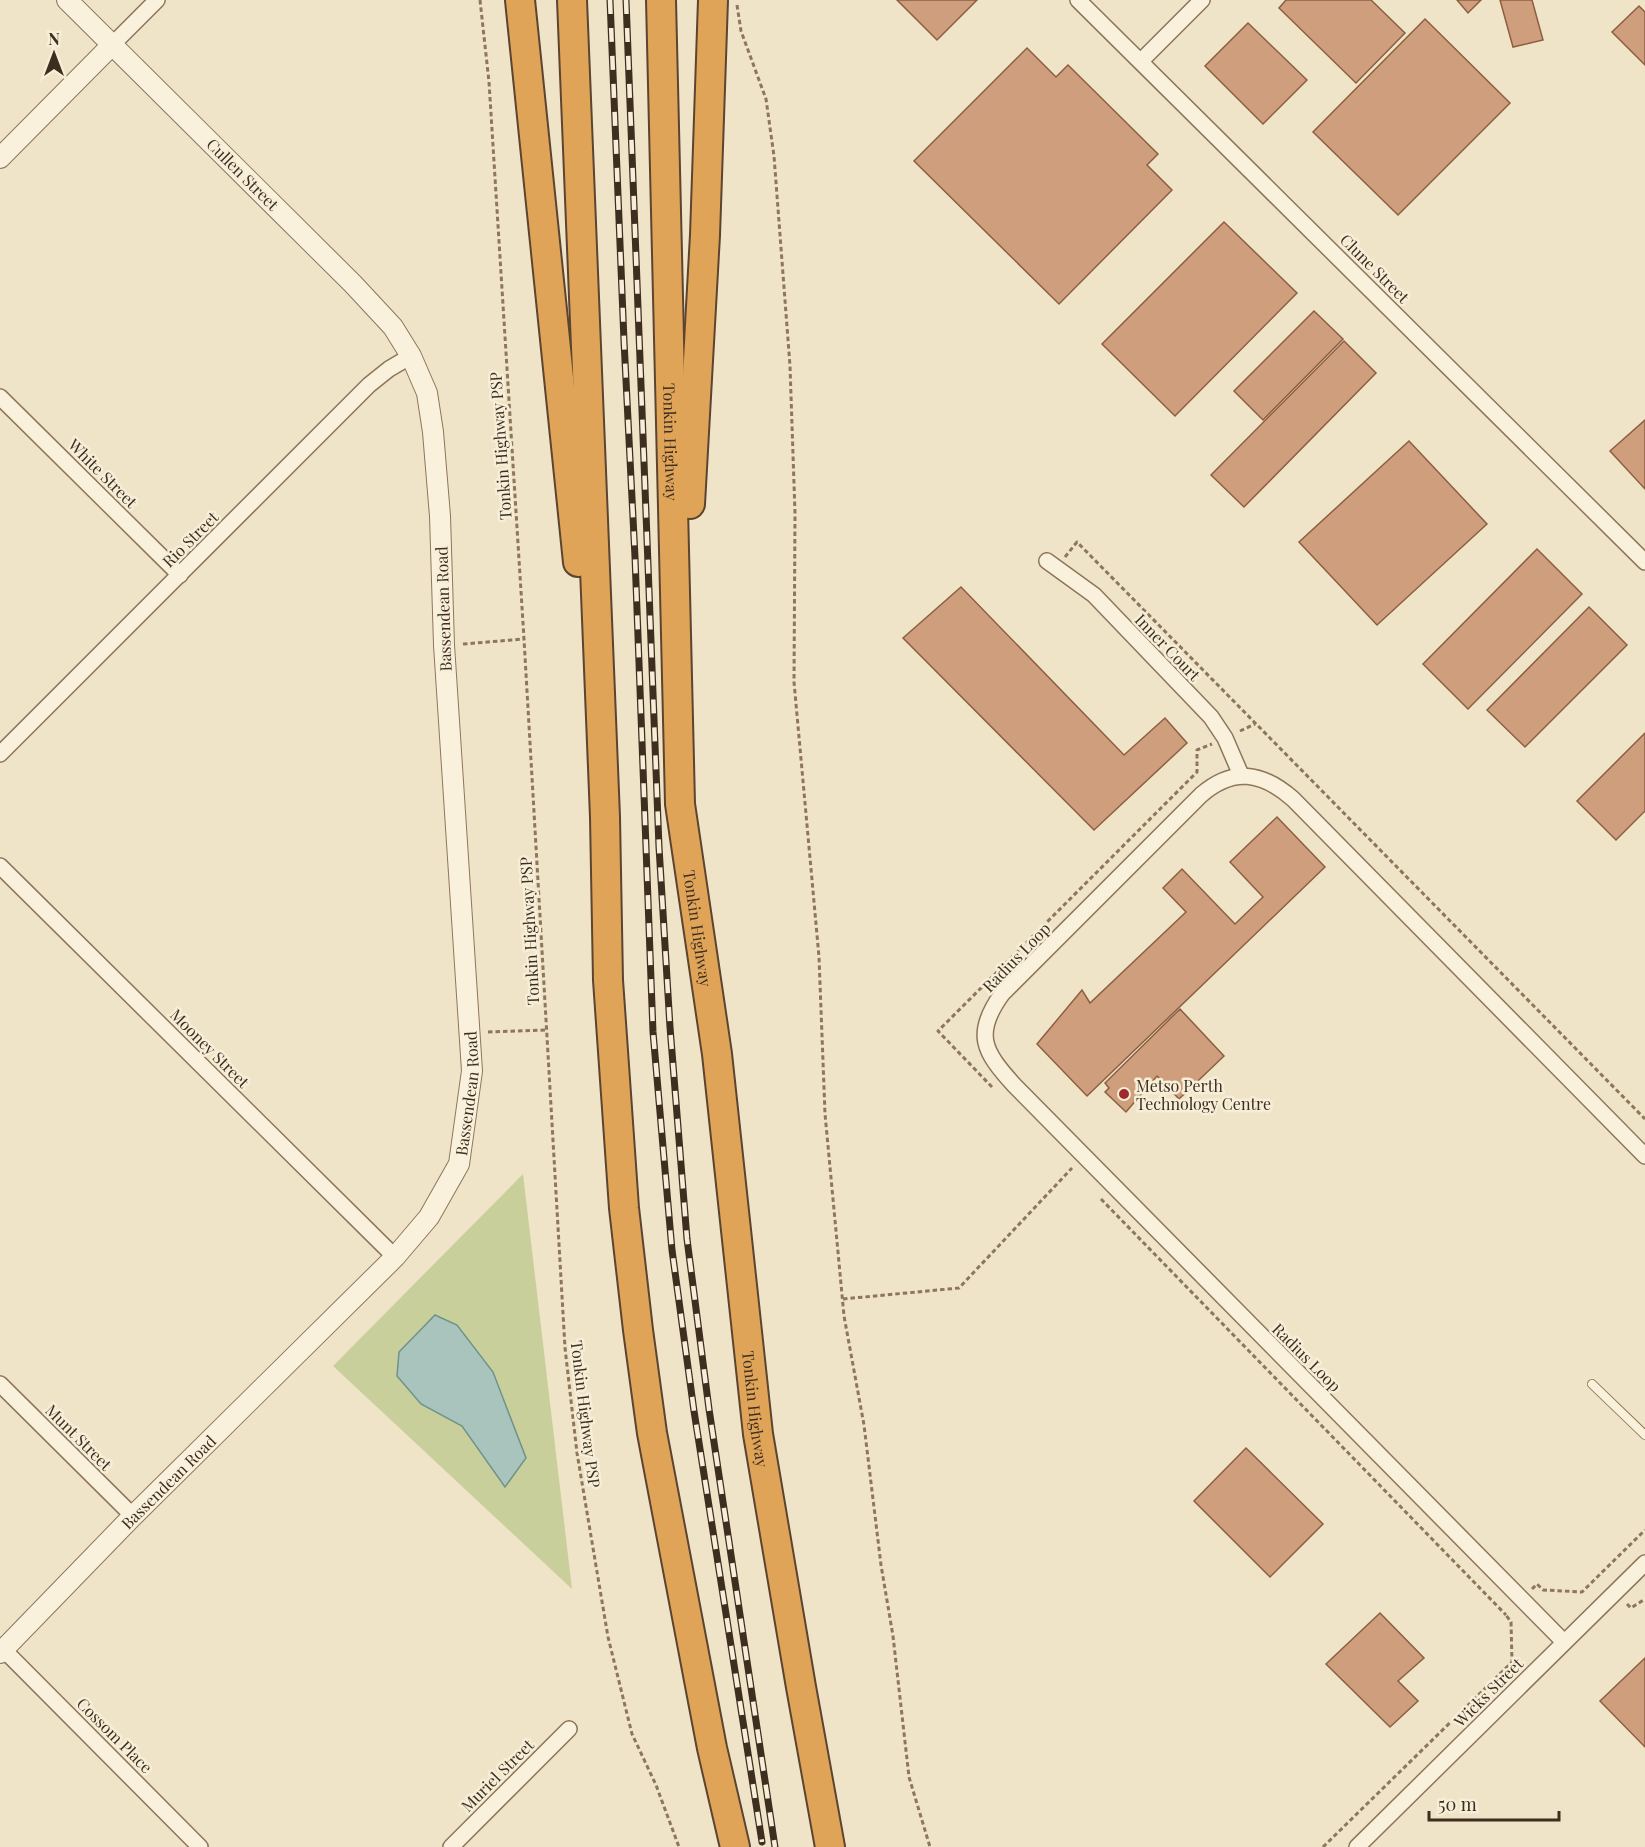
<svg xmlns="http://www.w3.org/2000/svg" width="1645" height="1847" font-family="'Playfair Display',serif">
  <rect width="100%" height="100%" fill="#f0e4c8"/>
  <path fill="#c9cf9b" d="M523,1174L572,1589L333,1366Z"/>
  <path fill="#a9c4bc" stroke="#6f938a" stroke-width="1.5" d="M435,1315L457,1325L493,1372L526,1458L505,1487L462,1426L421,1404L397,1376L399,1352Z"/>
  <g fill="#cf9f7d" stroke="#8d5f41" stroke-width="1.5">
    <path d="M897,0H977L937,40Z"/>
    <path d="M1286,0H1371L1405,33L1356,83L1279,8Z"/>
    <path d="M1457,0H1481L1468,13Z"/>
    <path d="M1500,0H1532L1543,40L1513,47Z"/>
    <path d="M1639,6L1645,12V65L1612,32Z"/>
    <path d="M1425,19L1510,103L1398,215L1313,132Z"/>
    <path d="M1248,23L1307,80L1263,124L1205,66Z"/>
    <path d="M1027,48L1056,77L1068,65L1158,154L1147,165L1172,190L1059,304L914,161Z"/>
    <path d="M1224,222L1297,293L1175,416L1102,344Z"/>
    <path d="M1314,311L1343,339L1263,420L1234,391Z"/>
    <path d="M1344,341L1376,373L1244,507L1211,475Z"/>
    <path d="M1645,420V489L1610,451Z"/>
    <path d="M1409,441L1487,524L1377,625L1299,542Z"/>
    <path d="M1537,549L1582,594L1468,709L1423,664Z"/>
    <path d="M961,587L1124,755L1165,718L1187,743L1094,830L903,638Z"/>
    <path d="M1589,607L1627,645L1525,747L1487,710Z"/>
    <path d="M1645,733V811L1616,840L1577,801Z"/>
    <path d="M1277,817L1325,867L1087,1096L1037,1044L1082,990L1090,1003L1186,912L1163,888L1182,869L1235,924L1263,897L1230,862Z"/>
    <path d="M1180,1009L1224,1056L1179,1099L1157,1076L1126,1112L1105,1092L1109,1088L1105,1083Z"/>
    <path d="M1246,1448L1323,1524L1270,1577L1194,1501Z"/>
    <path d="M1380,1613L1424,1658L1398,1681L1418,1701L1390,1727L1326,1664Z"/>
    <path d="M1645,1658V1747L1600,1701Z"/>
  </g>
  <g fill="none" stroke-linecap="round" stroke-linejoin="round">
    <g stroke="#8d765c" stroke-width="10">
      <path id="service" d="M1592,1384L1645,1435"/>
    </g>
    <g stroke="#8d765c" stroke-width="18">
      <g id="minor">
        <path d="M1078,0L1645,562"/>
        <path d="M112,45L157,0"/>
        <path d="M1141,61L1202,0"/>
        <path d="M0,397L180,575"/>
        <path d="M1047,561L1094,595L1211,717L1225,738L1241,775"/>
        <path d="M0,754L369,385L389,369L411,356"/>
        <path d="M0,866L395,1257"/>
        <path d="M0,1384L133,1516"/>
        <path d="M1564,1642L1014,1085C984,1052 973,1034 1002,994L1201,795C1233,767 1262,772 1293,799L1645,1156"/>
        <path d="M4,1650L200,1847"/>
        <path d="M451,1847L569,1729"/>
        <path d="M1357,1847L1645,1563"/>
      </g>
    </g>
    <g stroke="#8d765c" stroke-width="22">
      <g id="tertiary">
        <path d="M0,158L112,45"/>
        <path id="s1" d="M0,1653L133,1516L395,1257L429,1217L459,1164L472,1071L444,645L440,516L433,432L427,393L411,356L393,327L353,284L67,0"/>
      </g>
    </g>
    <g stroke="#5b4430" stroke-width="32">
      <g id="motorway">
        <path d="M520,0L578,562"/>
        <path d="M572,0L605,817L608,980L624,1208L638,1330L652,1433L712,1748L735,1847"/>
        <path id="s2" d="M661,0L680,804L717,1054L758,1434L801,1687L830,1847"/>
        <path d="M690,504L705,235L713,0"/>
      </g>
    </g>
    <g stroke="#8d765c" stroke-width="3" stroke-dasharray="4.5 3" stroke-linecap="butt">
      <path d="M480,0L489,82L524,639L565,1348L577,1453L608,1637L632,1734L656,1785L679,1847"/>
      <path d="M737,5L741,31L766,99L774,156L790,366L795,513L794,682L819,957L825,1114L844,1316L864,1425L881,1565L893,1636L909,1777L930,1847"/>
      <path d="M1065,557L1077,542L1645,1119"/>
      <path d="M463,644L524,639"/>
      <path d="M1240,731L1255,724"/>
      <path d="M488,1032L547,1030"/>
      <path d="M992,1087L938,1031L1197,772V750L1212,744"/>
      <path d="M1101,1199L1506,1615"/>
      <path d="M843,1299L959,1288L1072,1168"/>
      <path d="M1532,1589L1537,1584L1543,1590L1582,1592L1645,1530"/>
      <path d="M1627,1604L1631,1608L1645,1599"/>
      <path d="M1323,1847L1512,1662L1511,1622L1506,1615"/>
    </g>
    <use href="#service" stroke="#faf1dc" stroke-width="8"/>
    <use href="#minor" stroke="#faf1dc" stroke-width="15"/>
    <use href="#tertiary" stroke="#faf1dc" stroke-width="20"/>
    <use href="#motorway" stroke="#e0a458" stroke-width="28"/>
    <g stroke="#3d2e20" stroke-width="7">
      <g id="rail">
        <path d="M610,0L624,341L635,557L653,1032L672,1250L694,1411L762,1842"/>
        <path d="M626,0L659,847L670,1027L687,1239L709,1409L775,1847"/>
      </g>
    </g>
    <use href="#rail" stroke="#f7eed8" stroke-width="4.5" stroke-dasharray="14" stroke-linecap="butt"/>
  </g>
  <circle fill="#9e2a2b" stroke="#f7eed8" stroke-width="2" cx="1124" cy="1094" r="6"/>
  <g text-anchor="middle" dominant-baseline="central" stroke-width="5" stroke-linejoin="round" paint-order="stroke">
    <g font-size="16" fill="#3d2e20" stroke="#f7eed8">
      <text transform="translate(243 174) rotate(45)">Cullen Street</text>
      <text transform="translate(1375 268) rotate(45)">Clune Street</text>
      <text stroke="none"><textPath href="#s2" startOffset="442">Tonkin Highway</textPath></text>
      <text transform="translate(500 446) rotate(-94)">Tonkin Highway PSP</text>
      <text transform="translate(103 473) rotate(45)">White Street</text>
      <text transform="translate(190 539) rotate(-45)">Rio Street</text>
      <text transform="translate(443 609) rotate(-92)">Bassendean Road</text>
      <text transform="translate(1168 647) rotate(46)">Inner Court</text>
      <text stroke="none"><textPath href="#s2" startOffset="930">Tonkin Highway</textPath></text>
      <text transform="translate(529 931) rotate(-93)">Tonkin Highway PSP</text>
      <text transform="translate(1016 957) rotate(-46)">Radius Loop</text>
      <text transform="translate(210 1048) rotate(45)">Mooney Street</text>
      <text stroke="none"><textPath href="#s1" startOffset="744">Bassendean Road</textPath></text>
      <text transform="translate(1307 1357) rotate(45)">Radius Loop</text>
      <text stroke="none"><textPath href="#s2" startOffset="1414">Tonkin Highway</textPath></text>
      <text transform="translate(586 1414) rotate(83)">Tonkin Highway PSP</text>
      <text transform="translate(79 1437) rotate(45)">Munt Street</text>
      <text stroke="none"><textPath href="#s1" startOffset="240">Bassendean Road</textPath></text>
      <text transform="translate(1488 1692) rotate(-45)">Wicks Street</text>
      <text transform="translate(115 1735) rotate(45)">Cossom Place</text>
      <text transform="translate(497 1775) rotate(-45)">Muriel Street</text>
    </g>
    <g font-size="16" fill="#3d2e20" stroke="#f7eed8" text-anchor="start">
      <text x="1136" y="1085">Metso Perth<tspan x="1136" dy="18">Technology Centre</tspan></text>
    </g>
  </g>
  <g transform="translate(54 54)" stroke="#f7eed8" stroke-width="4.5" paint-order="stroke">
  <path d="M0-4.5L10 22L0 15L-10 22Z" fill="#3d2e20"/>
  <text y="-9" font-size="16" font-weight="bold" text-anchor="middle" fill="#3d2e20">N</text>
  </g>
  <path d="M1429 1811v9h130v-9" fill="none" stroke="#3d2e20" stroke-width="3"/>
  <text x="1438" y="1811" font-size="18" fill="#3d2e20" stroke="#f7eed8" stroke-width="4.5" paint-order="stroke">50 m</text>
</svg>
